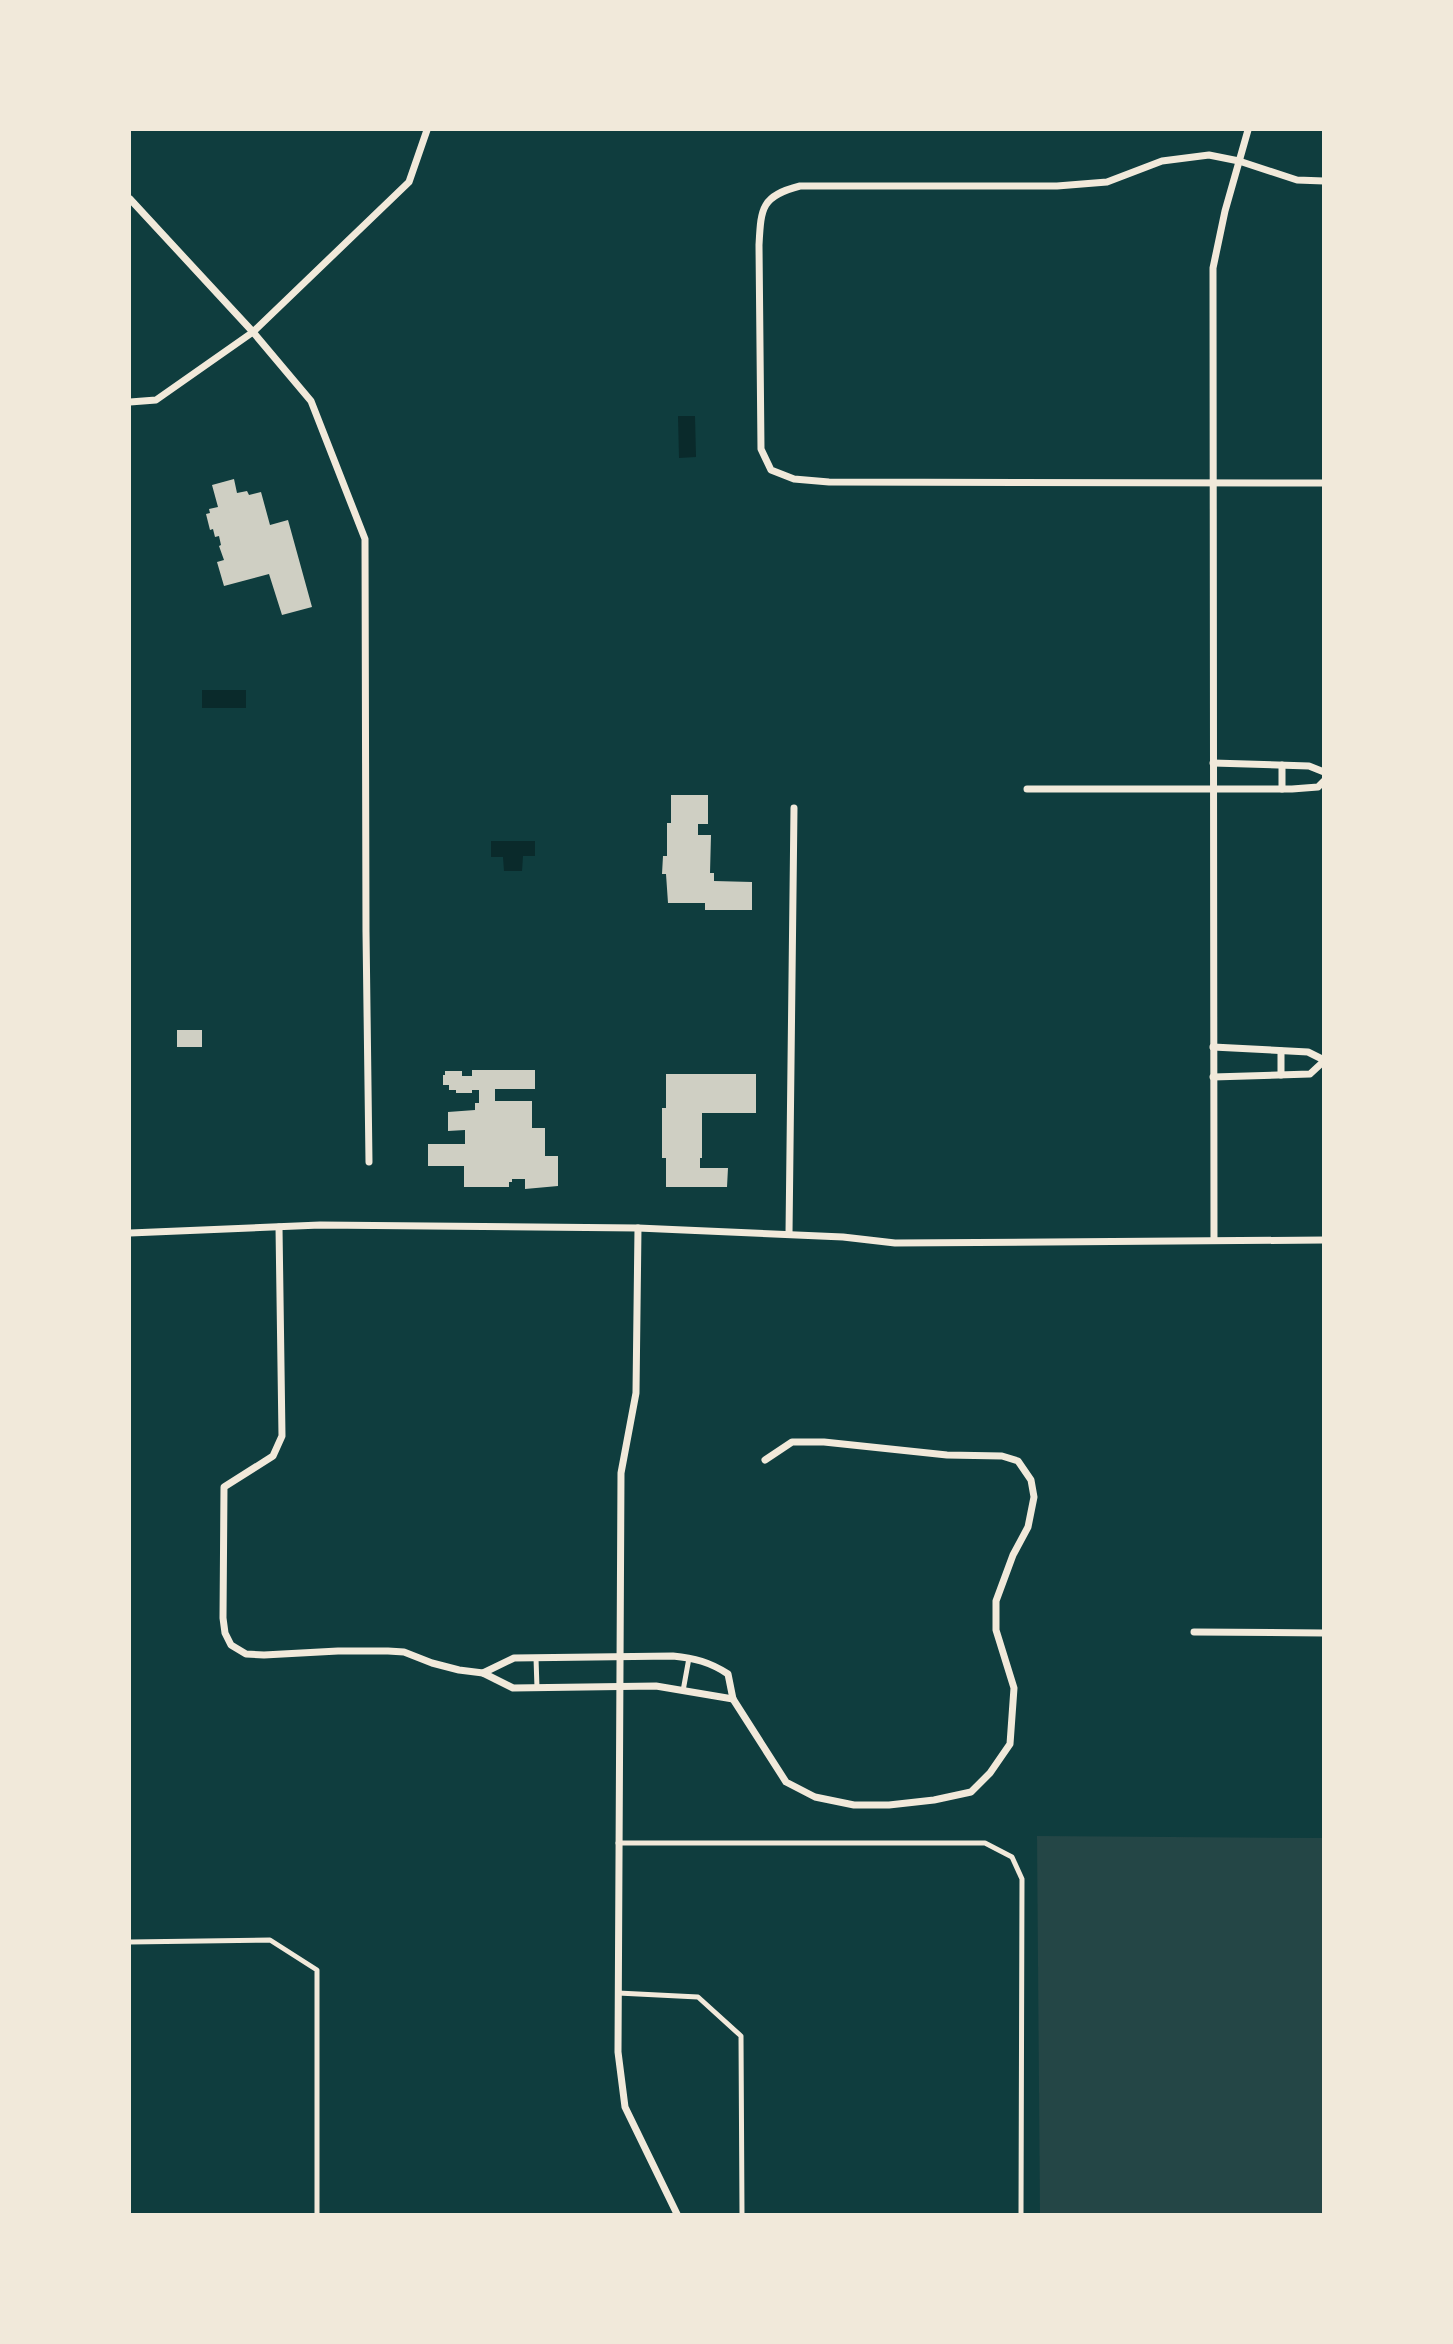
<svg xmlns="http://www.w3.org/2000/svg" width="1453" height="2344" font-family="Roboto,sans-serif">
  <rect width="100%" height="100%" fill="#0f3d3e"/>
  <path fill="#244646" d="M1037,1836L1323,1838V2214H1040Z"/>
  <g fill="#0a2a2b">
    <path d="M678,416H695L696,457L679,458Z"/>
    <rect x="202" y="690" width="44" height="18"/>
    <path d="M491,841H535V856H523L522,871H504L503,857H491Z"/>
  </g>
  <g fill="#cfcfc3">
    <path d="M234,479L237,493L247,491L249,495L261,492L270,525L288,520L312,607L282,615L269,574L224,586L217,562L224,560L219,546L221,545L219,536L215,537L213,529L210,530L206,514L210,513L209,509L218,507L212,485Z"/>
    <path d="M671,795H708V824H698V835H711L710,873H714V881L752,882V910H705V903H668L666,874H662L663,856H667V823H671Z"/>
    <rect x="177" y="1030" width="25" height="17"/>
    <path d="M472,1070H535V1089H495V1101H532V1128H545V1156H558V1186L525,1189V1179H512V1182H509V1187H464V1166H428V1144H465V1130L448,1131V1112L475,1110V1103H479V1090H472V1093H456V1090H449V1085H443V1075H445V1071H462V1076H472Z"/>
    <path d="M666,1074H756V1113H702V1158H700V1168H728L727,1187H666V1158H662V1108H666Z"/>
  </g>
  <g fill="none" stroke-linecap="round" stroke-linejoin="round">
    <g stroke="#f1e9da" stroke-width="5">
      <path d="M536,1658L537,1688"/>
      <path d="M683,1691L689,1658"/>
      <path d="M618,1843H985L1012,1857L1022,1879L1021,2214"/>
      <path d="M130,1942L270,1940L317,1970V2214"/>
      <path d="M618,1993L698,1997L741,2036L742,2214"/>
    </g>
    <g stroke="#f1e9da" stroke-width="7">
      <path d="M1324,181L1297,180L1239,161L1209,155L1162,161L1107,182L1057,186H800C761,196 761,208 759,245L761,449L771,470L794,479L829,482L1324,483"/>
      <path d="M130,199L253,332L311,401L365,539L366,932L369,1162"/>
      <path d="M130,402L156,400L253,332L409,182L427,130"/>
      <path d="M1213,763L1309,766L1324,772"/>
      <path d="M1282,765V789"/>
      <path d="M1027,789H1292L1318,787L1324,781"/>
      <path d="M1213,1047L1308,1052L1324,1060"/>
      <path d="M1281,1051V1075"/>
      <path d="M1213,1077L1310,1074L1324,1061"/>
      <path d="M279,1227L282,1436L273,1456L224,1487L223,1618L225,1633L231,1645L246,1654L264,1655L338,1651H388L404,1652L432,1663L459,1670L483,1673L513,1688L656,1686L733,1699"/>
      <path d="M638,1228L636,1393L621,1473L618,2052L625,2107L677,2214"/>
      <path d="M130,1233L320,1225L638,1228L843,1237L895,1243L1324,1240"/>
      <path d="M789,1234L794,808"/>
      <path d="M1214,1240L1213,268L1225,211L1248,130"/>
      <path d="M1194,1632L1324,1633"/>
      <path d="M483,1673L514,1658L673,1656C694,1658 710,1662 728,1674L733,1699L786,1782L815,1797L854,1805H889L934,1800L971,1792L990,1773L1010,1744L1014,1688L996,1630V1601L1013,1555L1028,1527L1034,1497L1031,1480L1018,1461L1002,1456L947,1455L824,1442H792L765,1460"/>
    </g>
  </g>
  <rect width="1453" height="2344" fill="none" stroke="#f1e9da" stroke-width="262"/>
</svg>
